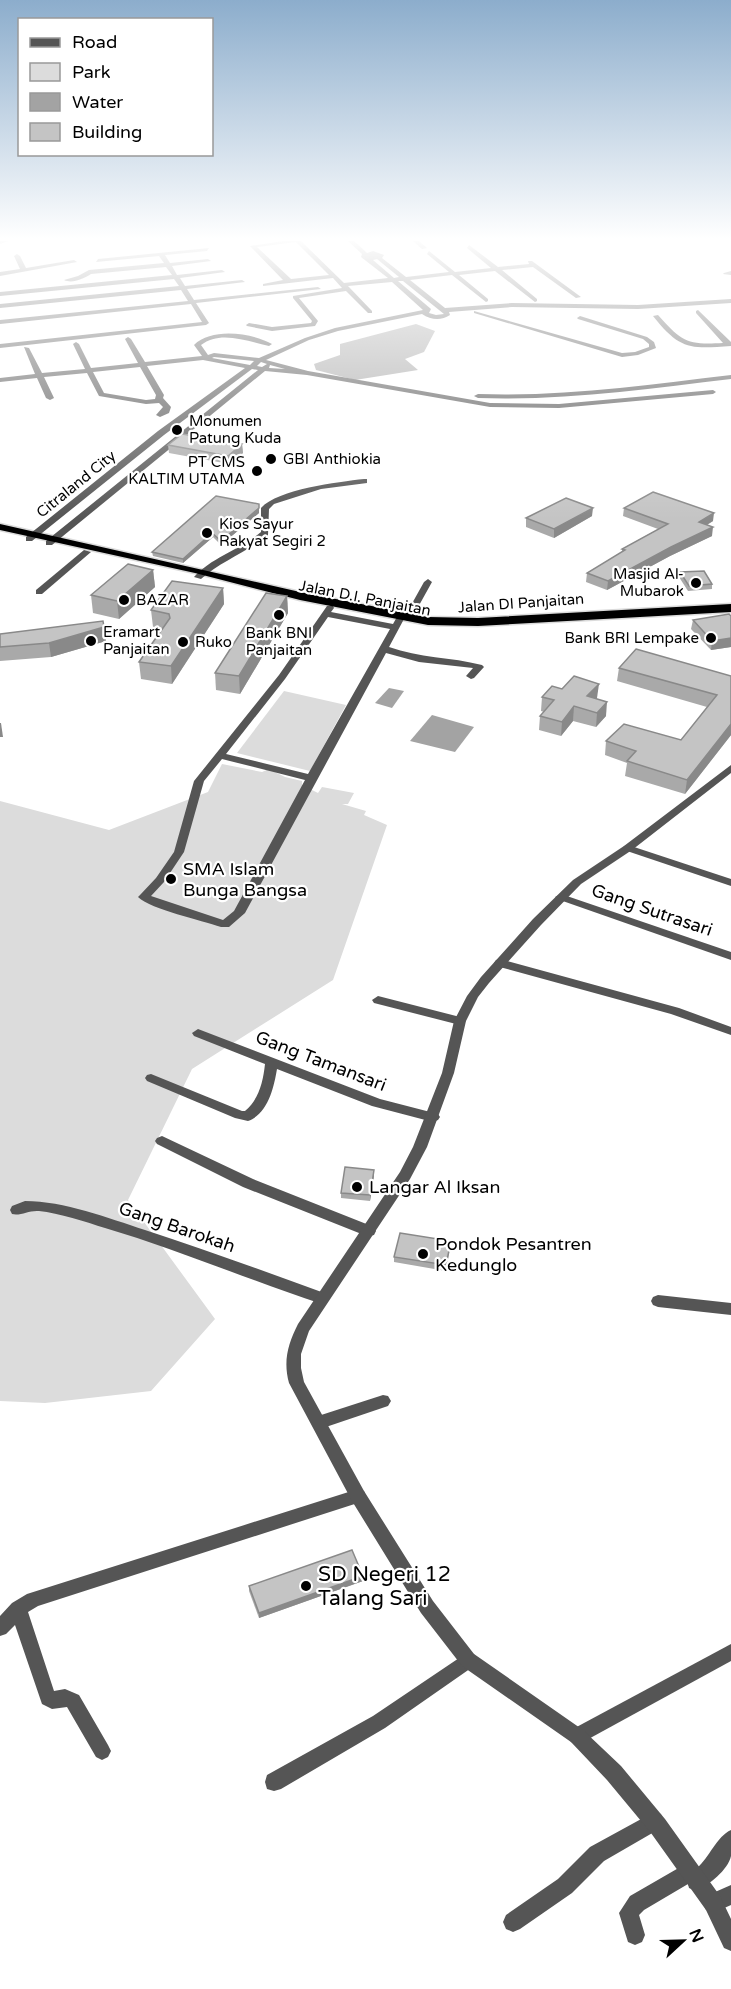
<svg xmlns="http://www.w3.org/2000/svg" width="731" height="1989" font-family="'Varela Round',sans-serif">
  <rect width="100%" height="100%" fill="#fff"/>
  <g fill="#dcdcdc">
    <path d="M284,691L346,705L310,771L237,753Z"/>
    <path d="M222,764L262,772L269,769L285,777L302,781V785L318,793L322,787L354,793L348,804H342L366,811L364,815L387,825L333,980L192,1069L128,1200L215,1319L151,1391L45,1403L0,1401V801L109,830L208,792Z"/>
  </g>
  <g fill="#a3a3a3">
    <path d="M416,324L435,331L424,352L405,359L418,370L355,380L316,370L314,364L340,355V344Z"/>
    <path d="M389,688L404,691L392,708L375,703Z"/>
    <path d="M432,715L474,727L455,752L410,741Z"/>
  </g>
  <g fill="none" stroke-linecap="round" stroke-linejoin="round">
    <g stroke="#dbdbdb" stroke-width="3">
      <path id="trunk" d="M0,524L300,592L428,617L478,618L731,604V612L478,626L428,625L300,600L195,573L0,530Z"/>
    </g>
    <g fill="#555" fill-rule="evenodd">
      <path d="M0,241H9L0,244Z"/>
      <path d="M283,241H301L344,283L388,278L361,257L362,254L348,241H354L367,253L373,251L384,255L382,258L406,277L449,272L427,254L429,251L455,272L491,268L467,248L469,245L498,267L529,264L528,261H532L581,297L576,298L533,267L502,270L537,299V301L535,302L495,271L459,275L488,299V301L486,302L452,275L410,280L445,308L512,303L638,305L731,299V303L638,309L512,307L449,312L450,315C441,321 431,320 422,314L338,331L309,340L266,360L308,371L490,403L559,404L713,390L716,392L713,394L559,408L490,407L307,375L265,371L52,545H46V541L258,370L252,369L164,435L32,541H26V537L158,431L245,368L203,360L147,366L164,395L163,398L171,407L169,413L160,417L156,415L163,407L159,403L146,404L99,396L87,373L44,377L54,398L50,400L46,398L37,378L0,382V378L35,374L24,347L29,348L42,373L85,369L73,344L76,342L79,344L91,368L138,363L125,339L128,337L131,339L145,362L202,356L194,345C212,327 252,333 272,344L269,346C247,341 220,330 201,345L208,355L214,353L259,358L305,338L335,328L423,310L392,282L348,286L372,311V313H368L346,291L299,298L318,321L315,326L272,331L247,326L246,325L249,323L272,327L311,323L312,321L293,298V296L342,288L333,278L263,286V284L283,280L250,246ZM296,242L329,275L291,279L257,247ZM377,259L399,277L394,278L373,260ZM398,281H403L444,314L436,315L429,313L431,309ZM214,357L254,361L250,365L212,358ZM261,362L267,364L262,367L257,366ZM270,365L285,369L269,368ZM140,367L156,395L155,399L146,400L104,393L93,372Z"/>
      <path d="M413,241H419L427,248L422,249Z"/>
      <path d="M209,248L207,251L165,255L170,263L208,259L211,261L172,266L177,275L222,270L225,272L180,278L185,286L242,280L245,282L187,289L194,300L318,287L321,289L196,303L209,323L206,325L0,348V344L202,322L191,304L0,324V320L188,301L181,290L0,308V304L179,286L174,279L0,296V292L172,275L166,267L91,274C83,279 72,284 64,280L78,276L89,270L164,263L159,256L96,262L98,259Z"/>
      <path d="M17,254L20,256L26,268L74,260L77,262L0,276V272L20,269L14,256Z"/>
      <path d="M731,271V275L723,274L724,273Z"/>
      <path d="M698,310L731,342V346C690,349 680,350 653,316L658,315C682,342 687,345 723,343L696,313V311Z"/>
      <path d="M474,311L622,353L635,352L649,347V344L643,339L578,319L577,318L580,316L647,337L654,342L656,348L638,355L622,357L474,313Z"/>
      <path d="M731,375V379C647,389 563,401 478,398L474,396L478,394C563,397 647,385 731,375Z"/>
      <path d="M364,479H367V483L321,489L274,504L269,509L268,535C247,552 221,561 201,579L194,577C212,557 240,550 261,532V508C278,489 338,482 364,479Z"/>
      <path d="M84,550L91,552L42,594H36V590Z"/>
      <path d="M428,579L432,582L412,618L408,621L404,619L389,647C419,658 451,657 482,665L484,667L474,678L471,679L466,676L473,668L419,662L386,653L245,913L229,927H221C201,920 152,910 138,897L140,895L156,878L174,852L194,781L279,675L327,606H333L334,608L331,612L393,624L398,615L405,616L424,582ZM328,617L390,629L308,774L226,754L285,679ZM222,759L305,780L234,911L223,920L151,896L164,882L184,852L204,781Z"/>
      <path d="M628,845L731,879V886L624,850L623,848L624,846Z"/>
      <path d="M561,894L731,952V960L557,899L555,897Z"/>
      <path d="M500,959L679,1008L731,1027V1035L671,1014L496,966L494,963L496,960Z"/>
      <path d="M378,996L464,1018L466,1021L460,1025L374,1003L372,1000Z"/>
      <path d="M198,1029L380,1099L438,1114L440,1117L438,1120L433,1122L372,1106L277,1069C274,1087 268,1114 248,1121L235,1118L147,1081L145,1078L147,1075L151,1074L242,1111H245C259,1099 263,1082 265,1064L194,1036L192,1033Z"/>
      <path d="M162,1136L253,1179L374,1227L376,1231L374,1235L369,1236L364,1235L243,1187L157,1144L155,1141L157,1138Z"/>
      <path d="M25,1201C64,1201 108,1218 145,1230C206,1250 267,1272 327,1294L329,1298L327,1302L322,1304C249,1280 179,1250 105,1228C86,1222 59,1213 39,1211C29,1210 21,1216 12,1214L10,1210L12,1206Z"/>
      <path d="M658,1295L731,1303V1315L658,1307L653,1305L651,1301L653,1297Z"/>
      <path d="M383,1395L388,1396L391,1401L388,1406L320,1429L315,1427L312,1422L315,1417Z"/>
      <path d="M358,1489L364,1491L366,1496L364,1501L38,1606L28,1612L54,1691L65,1689L79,1695L108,1745L111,1751L108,1757L102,1760L96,1757L67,1707L52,1709L42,1704L15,1625L6,1634L0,1636V1616L12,1603L27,1594Z"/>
      <path d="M731,1644V1661L583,1742L577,1745L571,1742L568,1736L571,1730Z"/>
      <path d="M468,1652L474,1654L477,1660L474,1666L385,1728L281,1789L274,1791L267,1789L265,1782L267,1775L373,1716Z"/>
      <path d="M654,1812L661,1814L663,1821L661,1828L604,1861L572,1893L520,1929L513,1932L506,1929L503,1922L506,1915L558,1879L590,1847Z"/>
      <path d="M731,1830C731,1838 731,1848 731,1856C728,1870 709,1885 696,1891L689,1888L688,1884L644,1910L639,1915L645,1935L642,1942L635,1945L628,1942L619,1913L630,1896L682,1866L689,1863L697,1868C709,1858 717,1836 731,1830Z"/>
      <path d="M731,1885V1905L713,1913L706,1910L703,1903L706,1896Z"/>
    </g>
    <path fill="#555" fill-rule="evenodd" d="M731,765V773L632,850L581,884L541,925L489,983L478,997L466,1021L454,1073L427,1147L410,1179L309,1331L301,1354V1368L304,1382L364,1491L433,1601L474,1654L583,1730L621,1766L665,1819L720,1896L731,1919V1951L724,1948L706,1910L651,1833L607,1780L571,1742L462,1666L421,1613L352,1501L289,1383C283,1361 288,1344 298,1324L400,1172L413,1147L442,1073L454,1021L467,996L481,977L533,919L573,880L624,846Z"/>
    <use href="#trunk" fill="#000" fill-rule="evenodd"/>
  </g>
  <g fill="#a9a9a9">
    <path d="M242,444L243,453L229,464L169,453L168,445Z"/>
    <path d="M259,504V513L221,545L213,537L183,563L153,556L152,552Z"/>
    <path d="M624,508L713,521L707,525L712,536L670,556L607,590L586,582L587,573L622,552V549L658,529L623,516Z"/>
    <path d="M592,516L554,538L526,527V518Z"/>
    <path d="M153,570L155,587L119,619L93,613L91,595Z"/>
    <path d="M680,572L712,584V589L688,591L679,577Z"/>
    <path d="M223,588L224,604L172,684L141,679L139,662L162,629L153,627L151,610Z"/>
    <path d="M287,596L288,613L240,694L216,690L215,673Z"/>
    <path d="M731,616V647L711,650L691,629L693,620Z"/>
    <path d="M0,634L106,641L51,657L0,661Z"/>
    <path d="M619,668L731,676V735L685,794L625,776L627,763L605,755L606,741L681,740L707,707L617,681Z"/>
    <path d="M542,697L597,698L596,699L606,716L596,727L573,721L561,736L539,730L540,716L544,712L541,711Z"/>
    <path d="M374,1175L370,1201L341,1198V1193Z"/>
    <path d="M451,1241L446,1271L394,1262V1257Z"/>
    <path d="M363,1576V1581L259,1618L249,1591V1586Z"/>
  </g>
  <g fill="#898989">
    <path d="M242,444L243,453L229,464L228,456Z"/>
    <path d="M259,508V513L221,545V541Z"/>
    <path d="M593,508L592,516L554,538V529Z"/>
    <path d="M714,513L713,521L698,530L699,522Z"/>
    <path d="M713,527L712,536L670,556L607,590L608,581L671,547Z"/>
    <path d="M212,533L213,537L183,563V559Z"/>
    <path d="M153,570L155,587L119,619L117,601Z"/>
    <path d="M223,588L224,604L172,684L171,666Z"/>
    <path d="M287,596L288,613L240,694L239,676Z"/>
    <path d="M104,627L106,641L51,657L49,643Z"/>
    <path d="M731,638V647L711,650L712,641Z"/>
    <path d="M599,684L597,698L586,710L587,696Z"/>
    <path d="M607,702L606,716L596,727L597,713Z"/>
    <path d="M574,706L573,721L561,736L562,722Z"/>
    <path d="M0,723H1L3,737H0Z"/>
    <path d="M731,724V735L685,794L687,780Z"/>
    <path d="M374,1170V1175L370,1201V1195Z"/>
    <path d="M363,1576V1581L259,1618V1613Z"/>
  </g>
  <g fill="#c4c4c4" stroke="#898989" stroke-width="1.5">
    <path d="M182,434L242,444L228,456L168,445Z"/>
    <path d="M653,492L714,513L699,522L713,527L671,547L608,581L587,573L625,550L622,549L668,524L624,508Z"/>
    <path d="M216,496L259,504V508L221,541L212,533L183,559L152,552Z"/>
    <path d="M566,498L593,508L554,529L526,518Z"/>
    <path d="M128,564L153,570L117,601L91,595Z"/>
    <path d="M704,571L712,584L689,586L680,572Z"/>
    <path d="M172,581L223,588L171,666L139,662L170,618L169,614L151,610Z"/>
    <path d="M266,593L287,596L239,676L215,673Z"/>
    <path d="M729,614L731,616V638L712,641L693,620Z"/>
    <path d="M103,621L104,627L49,643L0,647V634Z"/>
    <path d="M636,649L731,676V724L687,780L627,761L636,751L606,741L624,724L681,740L717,695L619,668Z"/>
    <path d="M574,676L599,684L587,696L607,702L597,713L574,706L562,722L540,716L554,700L542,697L552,686L562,689Z"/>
    <path d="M345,1167L374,1170L370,1195L341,1193Z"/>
    <path d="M400,1233L451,1241L446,1265L394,1257Z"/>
    <path d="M352,1550L363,1576L259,1613L249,1586Z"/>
  </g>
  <linearGradient id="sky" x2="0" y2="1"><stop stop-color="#8cadcc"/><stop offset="0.46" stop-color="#fff"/><stop offset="1" stop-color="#fff" stop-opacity="0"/></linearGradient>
  <rect width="731" height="519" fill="url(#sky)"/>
  <g fill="#000" stroke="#fff" stroke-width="2">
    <circle cx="177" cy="430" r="6"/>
    <circle cx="271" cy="459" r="6"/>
    <circle cx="257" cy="471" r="6"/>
    <circle cx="207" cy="533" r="6"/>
    <circle cx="696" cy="583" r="6"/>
    <circle cx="124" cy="600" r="6"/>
    <circle cx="279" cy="615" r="6"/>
    <circle cx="711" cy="638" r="6"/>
    <circle cx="91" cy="641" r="6"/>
    <circle cx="183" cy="642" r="6"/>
    <circle cx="171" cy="879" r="6"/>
    <circle cx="357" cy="1187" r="6"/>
    <circle cx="423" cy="1254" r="6"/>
    <circle cx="306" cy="1586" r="6"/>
  </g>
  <g text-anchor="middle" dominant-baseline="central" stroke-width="4.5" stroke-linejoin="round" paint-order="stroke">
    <g font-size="15" fill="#000" stroke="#fff" text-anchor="start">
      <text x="189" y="421">Monumen<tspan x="189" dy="17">Patung Kuda</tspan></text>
      <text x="283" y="459">GBI Anthiokia</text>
      <text x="245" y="462" text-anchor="end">PT CMS<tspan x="245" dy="17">KALTIM UTAMA</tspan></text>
      <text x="219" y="524">Kios Sayur<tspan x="219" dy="17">Rakyat Segiri 2</tspan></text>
      <text x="684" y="574" text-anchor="end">Masjid Al-<tspan x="684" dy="17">Mubarok</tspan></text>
      <text x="136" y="600">BAZAR</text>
      <text x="103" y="632">Eramart<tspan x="103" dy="17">Panjaitan</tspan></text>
      <text x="279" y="633" text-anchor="middle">Bank BNI<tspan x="279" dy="17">Panjaitan</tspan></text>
      <text x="699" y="638" text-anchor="end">Bank BRI Lempake</text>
      <text x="195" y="642">Ruko</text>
    </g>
    <g font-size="15" fill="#000" stroke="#fff">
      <text transform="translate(76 484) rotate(-39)">Citraland City</text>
      <text transform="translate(365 598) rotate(11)">Jalan D.I. Panjaitan</text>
      <text transform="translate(521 603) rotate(-4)">Jalan DI Panjaitan</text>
    </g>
    <g font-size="18" fill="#000" stroke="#fff" text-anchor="start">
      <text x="183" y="869">SMA Islam<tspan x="183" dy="21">Bunga Bangsa</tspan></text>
      <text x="369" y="1187">Langar Al Iksan</text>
      <text x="435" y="1244">Pondok Pesantren<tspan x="435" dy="21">Kedunglo</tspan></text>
    </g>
    <g font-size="18" fill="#000" stroke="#fff">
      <text transform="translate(652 910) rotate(19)">Gang Sutrasari</text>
      <text transform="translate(321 1061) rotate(21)">Gang Tamansari</text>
      <text transform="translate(177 1227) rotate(19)">Gang Barokah</text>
    </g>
    <g font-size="21" fill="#000" stroke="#fff" text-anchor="start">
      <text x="318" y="1574">SD Negeri 12<tspan x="318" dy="24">Talang Sari</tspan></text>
    </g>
  </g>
  <rect x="18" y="18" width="195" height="138" fill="#ffffff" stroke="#999999" stroke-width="1.5"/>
  <rect x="30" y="38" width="30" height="9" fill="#555555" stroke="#999999" stroke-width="1.5"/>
  <text x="72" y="48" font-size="18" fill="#000000">Road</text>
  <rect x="30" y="63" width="30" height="18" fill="#dcdcdc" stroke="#999999" stroke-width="1.5"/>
  <text x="72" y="78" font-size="18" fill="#000000">Park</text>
  <rect x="30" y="93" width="30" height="18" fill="#a3a3a3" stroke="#999999" stroke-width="1.5"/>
  <text x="72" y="108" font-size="18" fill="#000000">Water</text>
  <rect x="30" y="123" width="30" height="18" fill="#c4c4c4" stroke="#999999" stroke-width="1.5"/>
  <text x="72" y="138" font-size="18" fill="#000000">Building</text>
  <g transform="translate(683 1941) rotate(68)" stroke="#ffffff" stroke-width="4.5" paint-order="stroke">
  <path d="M0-4.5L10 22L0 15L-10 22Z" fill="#000000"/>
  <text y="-9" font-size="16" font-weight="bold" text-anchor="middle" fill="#000000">N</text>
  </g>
</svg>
